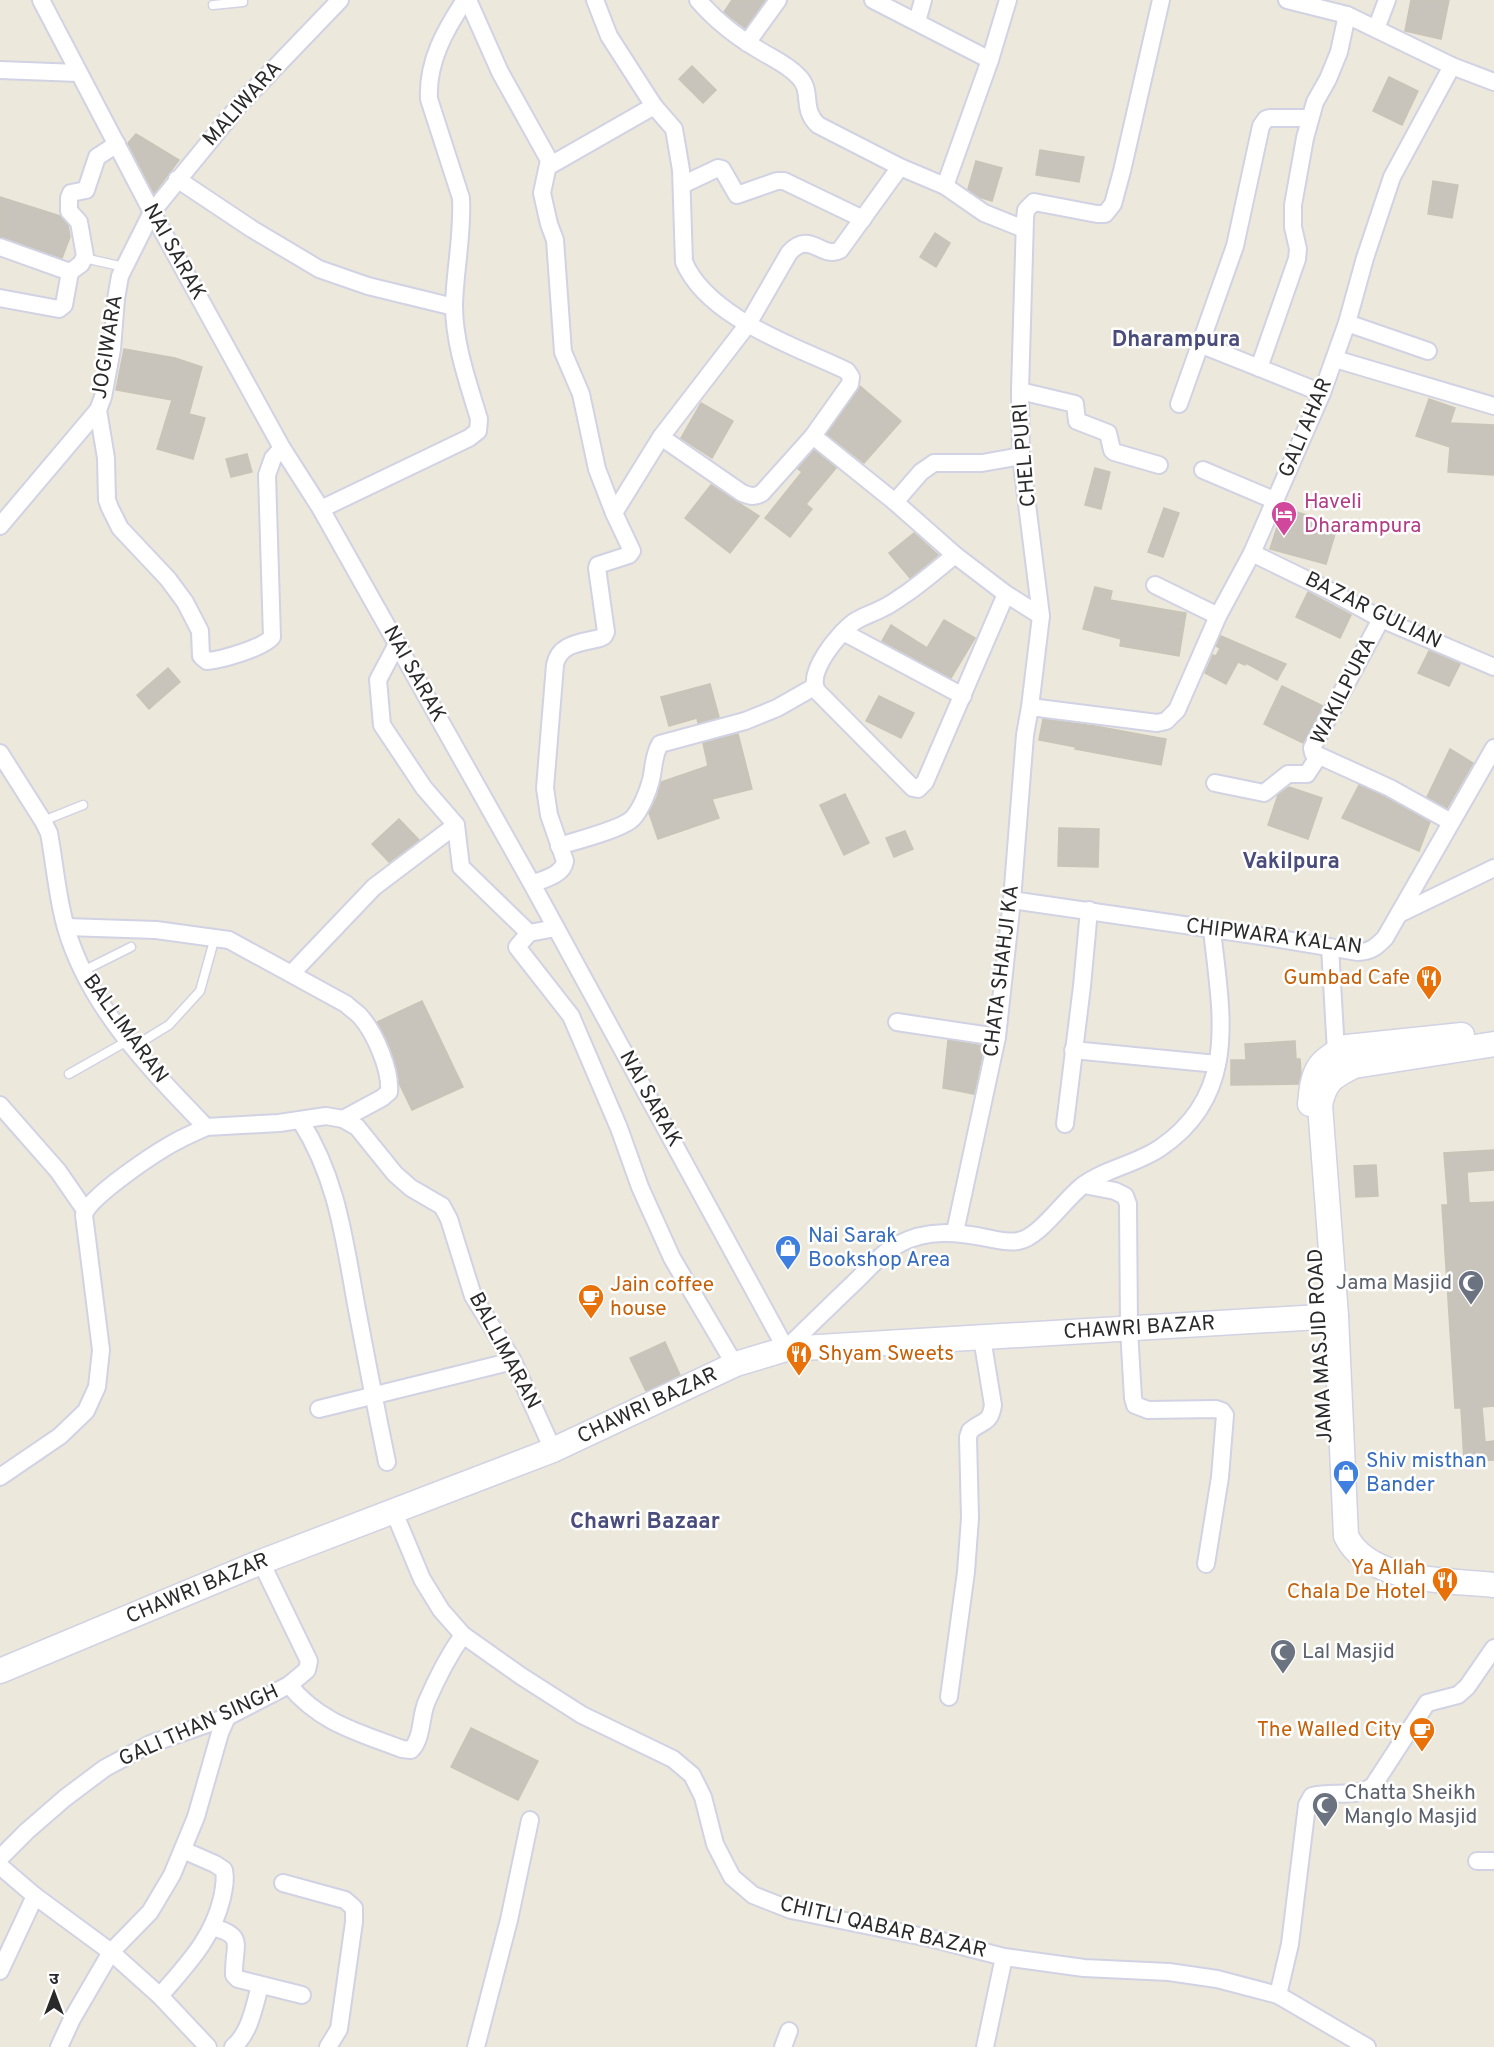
<svg xmlns="http://www.w3.org/2000/svg" width="1494" height="2047" font-family="Overpass,'Noto Sans Devanagari',sans-serif">
  <rect width="100%" height="100%" fill="#ece8dc"/>
  <g fill="#c8c4bc" stroke="#c8c4b6" stroke-width="1.5">
    <path d="M732,0H765L745,28L724,12Z"/>
    <path d="M1411,0H1449L1441,39L1405,31Z"/>
    <path d="M692,66L716,90L703,103L679,79Z"/>
    <path d="M1389,77L1418,91L1402,125L1373,111Z"/>
    <path d="M136,134L179,160L154,193L128,143Z"/>
    <path d="M1040,150L1084,157L1079,182L1036,175Z"/>
    <path d="M976,161L1002,168L992,201L979,197L968,189Z"/>
    <path d="M1433,181L1458,185L1452,218L1428,214Z"/>
    <path d="M0,197L60,216L68,225L70,237L62,258L0,237Z"/>
    <path d="M935,233L950,243L936,267L920,257Z"/>
    <path d="M124,349L175,358L202,367L189,414L205,418L193,459L157,449L172,400L116,390Z"/>
    <path d="M860,386L901,421L864,463L827,434Z"/>
    <path d="M1429,399L1455,408L1450,423L1494,425V475L1448,472L1450,447L1416,436Z"/>
    <path d="M701,403L733,421L712,458L681,438Z"/>
    <path d="M814,450L836,468L806,504L812,509L790,537L765,518L802,472L798,469Z"/>
    <path d="M247,454L252,472L231,477L226,459Z"/>
    <path d="M1095,468L1110,472L1101,509L1085,505Z"/>
    <path d="M711,485L759,516L730,553L685,518Z"/>
    <path d="M1164,508L1179,513L1163,557L1148,552Z"/>
    <path d="M1283,508L1338,524L1326,564L1270,549Z"/>
    <path d="M914,533L938,555L910,578L889,553Z"/>
    <path d="M1095,587L1112,591L1110,600L1186,613L1179,656L1120,646L1121,639L1083,629Z"/>
    <path d="M1308,592L1351,615L1340,638L1296,617Z"/>
    <path d="M944,620L975,638L951,678L882,641L891,625L927,648Z"/>
    <path d="M1221,636L1286,664L1277,680L1246,663L1245,665L1238,662L1226,684L1205,673L1213,655L1216,656L1220,648L1216,646Z"/>
    <path d="M1429,651L1460,664L1449,686L1418,673Z"/>
    <path d="M168,668L180,682L149,709L137,695Z"/>
    <path d="M710,684L719,717L698,723L697,718L669,726L661,697Z"/>
    <path d="M1282,686L1323,706L1303,743L1264,724Z"/>
    <path d="M879,696L914,713L901,738L866,721Z"/>
    <path d="M1043,719L1095,726L1166,739L1161,765L1075,749L1076,747L1039,740Z"/>
    <path d="M738,734L752,789L712,799L719,818L658,839L649,813L657,797L661,782L708,766L703,743Z"/>
    <path d="M1450,749L1473,763L1447,808L1427,797Z"/>
    <path d="M1359,785L1385,797L1430,822L1419,851L1342,818Z"/>
    <path d="M1289,787L1322,798L1308,839L1268,825L1278,795Z"/>
    <path d="M845,794L869,843L844,855L820,805Z"/>
    <path d="M399,819L419,840L389,862L372,844Z"/>
    <path d="M1059,828L1099,829L1098,867L1058,866Z"/>
    <path d="M905,831L913,849L894,857L886,838Z"/>
    <path d="M422,1001L463,1087L412,1110L399,1083L391,1049L377,1022Z"/>
    <path d="M948,1040L984,1046L974,1094L943,1088Z"/>
    <path d="M1295,1041L1296,1059H1300L1301,1074L1298,1084L1231,1085V1060H1246L1245,1044Z"/>
    <path d="M1494,1150V1170L1467,1172L1469,1203L1494,1202V1406L1482,1407L1485,1442L1494,1441V1460L1464,1461L1461,1408H1455L1442,1205H1448L1444,1153Z"/>
    <path d="M1376,1165L1378,1196L1356,1197L1354,1166Z"/>
    <path d="M665,1342L680,1375L646,1391L630,1358Z"/>
    <path d="M471,1728L538,1761L518,1800L451,1767Z"/>
  </g>
  <g fill="none" stroke-linecap="round" stroke-linejoin="round">
    <g stroke="#d1d2e3" stroke-width="11">
      <g id="lane">
        <path d="M213,5L243,2V0"/>
        <path d="M84,258L124,267"/>
        <path d="M43,821L83,805"/>
        <path d="M83,971L131,947"/>
        <path d="M133,1047L169,1025L200,991L215,937"/>
        <path d="M69,1074L129,1040"/>
      </g>
    </g>
    <g stroke="#d1d2e3" stroke-width="20">
      <g id="street">
        <path d="M41,0L152,212L282,448L321,509L532,884L786,1349C810,1325 834,1302 858,1279C870,1267 883,1252 899,1244C927,1229 957,1232 987,1238C997,1240 1009,1243 1018,1241C1039,1238 1064,1200 1082,1186C1104,1169 1137,1164 1160,1148C1240,1094 1221,1013 1212,930"/>
        <path d="M468,0L500,72L549,160L542,193L549,224L555,240L563,352L581,394L597,469L614,513"/>
        <path d="M595,0L609,36L654,106L674,129L681,170L684,262C708,318 795,346 847,371L851,377L850,384L813,436L762,493C754,498 750,496 742,493L661,437"/>
        <path d="M698,0C715,20 737,37 759,50C772,58 788,65 798,76C814,91 800,108 818,125L900,167L945,186L984,213L1024,229"/>
        <path d="M873,0L990,60"/>
        <path d="M1287,0L1347,15L1452,66L1494,82"/>
        <path d="M917,22L923,0"/>
        <path d="M1376,29L1387,0"/>
        <path d="M747,43L778,0"/>
        <path d="M0,70L78,73"/>
        <path d="M549,166L654,106"/>
        <path d="M177,179L252,229L319,269L368,286L454,307"/>
        <path d="M682,185L718,168L722,169L737,195L777,181H784L863,219"/>
        <path d="M945,186L990,60L1008,0"/>
        <path d="M0,247L70,272"/>
        <path d="M0,298L59,309L64,305L70,272L81,264L85,256L79,222L69,211V198L71,193L86,190L97,157L117,144"/>
        <path d="M1347,323L1428,351"/>
        <path d="M1202,345L1322,393"/>
        <path d="M1335,359L1494,406"/>
        <path d="M1259,368L1297,259L1298,249L1293,227V205L1305,138L1315,102L1328,79L1339,52L1347,15"/>
        <path d="M1020,391L1075,404L1077,421L1108,433L1112,450L1114,452L1159,465"/>
        <path d="M1179,404L1235,246L1261,126L1266,119L1270,118H1310"/>
        <path d="M98,410L106,458L107,500L110,508L120,528L168,579L185,602L200,631L201,656L207,661C221,660 263,648 272,637L267,475L273,458L282,448"/>
        <path d="M813,436L895,502L955,555L1006,594L1041,616"/>
        <path d="M1203,470L1276,501"/>
        <path d="M895,502L921,472L934,463H982L1021,456"/>
        <path d="M321,509L469,438L478,431L479,419C468,382 454,344 454,305C455,269 463,234 461,198L429,99C427,62 445,30 465,0"/>
        <path d="M0,526L98,410L103,397L112,349L116,299L120,276L152,212L241,103L340,0"/>
        <path d="M1252,553L1328,590L1381,619L1494,667"/>
        <path d="M955,555C939,568 924,581 907,593C899,598 892,604 883,608C874,613 863,616 854,622C839,633 806,672 817,691L913,788L918,789L925,782L1006,594"/>
        <path d="M1155,585L1218,616"/>
        <path d="M1381,619L1312,748L1313,753L1390,788L1451,822"/>
        <path d="M843,632L963,696"/>
        <path d="M397,644L378,680L382,725L424,788L456,825L461,867L529,933L556,928"/>
        <path d="M1030,707L1157,723L1166,721L1177,710L1218,616L1252,553L1322,393L1347,323L1365,258L1392,177L1452,66"/>
        <path d="M0,753L43,821L49,833C55,865 57,897 66,928C89,1007 150,1069 206,1127L279,1123L326,1116L343,1119L357,1127L395,1174L411,1188L442,1206L449,1219L473,1296L513,1361L553,1450"/>
        <path d="M1215,783L1264,793L1288,774H1307L1318,757"/>
        <path d="M559,846C575,841 623,829 633,818C641,809 648,792 651,780C654,768 653,756 660,744L745,721L777,708L814,687"/>
        <path d="M532,884C544,879 563,875 565,861L549,815L545,788L555,665C559,643 581,643 600,638L604,636L606,632L597,568L598,565L629,555L632,551L614,513L661,437L748,324L789,253C810,229 822,260 840,250L900,167"/>
        <path d="M1012,900L1274,938L1358,952C1371,952 1377,946 1385,938L1494,748"/>
        <path d="M1399,914L1494,868"/>
        <path d="M66,927L156,930L229,940L346,1004C350,1008 356,1012 360,1016C375,1033 391,1070 389,1092L382,1098L343,1119"/>
        <path d="M529,933L517,947L571,1016L619,1128L640,1187L672,1258L735,1365"/>
        <path d="M1330,947L1336,1052"/>
        <path d="M292,973L374,887L456,825"/>
        <path d="M897,1022L997,1037"/>
        <path d="M1073,1050L1217,1064"/>
        <path d="M0,1105L58,1171L85,1210"/>
        <path d="M300,1120C337,1178 344,1238 356,1304C366,1357 376,1409 387,1462"/>
        <path d="M1065,1124L1082,986L1089,910"/>
        <path d="M1084,1185L1115,1191L1125,1196L1128,1204L1129,1329L1133,1398L1135,1405L1148,1410L1216,1409L1222,1411L1225,1415L1220,1477L1206,1564"/>
        <path d="M955,1232L997,1037L1012,900L1025,735L1030,707L1041,616L1021,456L1020,391L1025,219L1026,210L1034,202L1097,214H1105L1113,204L1122,171L1161,0"/>
        <path d="M319,1409L513,1361"/>
        <path d="M0,1477L60,1436L86,1411L97,1387L101,1350L84,1215C88,1197 158,1151 177,1141C186,1136 196,1132 206,1127"/>
        <path d="M394,1512L422,1579L441,1610L463,1635L521,1676L582,1715L673,1759L692,1775L703,1797L715,1844L732,1877L753,1895L791,1910L934,1939L1004,1957L1084,1968L1169,1972L1217,1979L1278,1995L1367,2047"/>
        <path d="M289,1685C320,1723 358,1732 402,1749L411,1750C423,1738 420,1716 427,1701C437,1678 448,1656 463,1635"/>
        <path d="M949,1697L966,1572L970,1518L968,1437L970,1431C982,1420 990,1425 993,1405L982,1338"/>
        <path d="M0,1858L27,1831L65,1798L105,1768L150,1744L227,1717L289,1685L307,1670L309,1661L261,1562"/>
        <path d="M1477,1861H1494"/>
        <path d="M0,1866L35,1896L111,1952L160,1996L208,2047"/>
        <path d="M283,1883L345,1900L354,1908V1922L339,2029L328,2047"/>
        <path d="M212,1927C247,1936 233,1945 234,1975L238,1979L302,1995"/>
        <path d="M0,1971L35,1896"/>
        <path d="M1278,1995L1290,1944L1307,1805L1312,1796C1333,1790 1355,1799 1373,1786L1427,1703L1458,1695L1467,1687L1494,1648"/>
        <path d="M160,1996C187,1964 212,1940 222,1898C224,1888 226,1880 224,1870L215,1864L183,1850"/>
        <path d="M59,2047L72,2019L111,1952L150,1912L172,1875L196,1817L220,1733L227,1717"/>
        <path d="M233,2047C250,2033 254,2007 260,1986"/>
        <path d="M476,2047L509,1920L530,1820"/>
        <path d="M783,2047L789,2031"/>
        <path d="M985,2047L1004,1957"/>
      </g>
    </g>
    <g stroke="#d1d2e3" stroke-width="27">
      <g id="secondary">
        <path d="M1494,1044L1354,1066C1332,1077 1325,1081 1320,1105L1336,1316L1346,1536C1369,1583 1448,1580 1494,1585"/>
        <path d="M1310,1104C1313,1072 1316,1061 1347,1047L1462,1035"/>
        <path id="s1" d="M0,1671L261,1562L553,1450L736,1364L786,1349L1336,1316"/>
      </g>
    </g>
    <use href="#lane" stroke="#fff" stroke-width="8"/>
    <use href="#street" stroke="#fff" stroke-width="16"/>
    <use href="#secondary" stroke="#fff" stroke-width="24"/>
  </g>
  <defs>
    <g id="hotel-pin" transform="scale(1.35)"><path d="M0 17L-7.5 6A9.5 9.5 0 1 1 7.5 6Z" fill="#d1479c" stroke="#fff"/><path d="M-6-4.5h1.5V1H6V5H4.5V3h-9V5H-6ZM-4 0a1.8 1.8 0 1 1 3.6 0ZM.5 0V-2.5h3Q6-2.5 6 0Z" fill="#fff"/></g>
    <g id="restaurant-pin" transform="scale(1.35)"><path d="M0 17L-7.5 6A9.5 9.5 0 1 1 7.5 6Z" fill="#e8710a" stroke="#fff"/><path d="M-5-6h1v4h1v-4h1v4h1v-4h1v5L-1.5 .5V6h-2V.5L-5-1ZM5-6V6H3V1.5H1.5Q1.5-4 5-6Z" fill="#fff"/></g>
    <g id="shop-pin" transform="scale(1.35)"><path d="M0 17L-7.5 6A9.5 9.5 0 1 1 7.5 6Z" fill="#3f7fe0" stroke="#fff"/><path d="M-5-2.5h2.3a2.7 3.5 0 0 1 5.4 0H5L5.5 6h-11ZM-1.5-2.5h3a1.5 2.3 0 0 0-3 0Z" fill="#fff"/></g>
    <g id="mosque-pin" transform="scale(1.35)"><path d="M0 17L-7.5 6A9.5 9.5 0 1 1 7.5 6Z" fill="#6b7280" stroke="#fff"/><path d="M3.5-4.9A6 6 0 1 0 3.5 4.9A5 5 0 1 1 3.5-4.9Z" fill="#fff"/></g>
    <g id="cafe-pin" transform="scale(1.35)"><path d="M0 17L-7.5 6A9.5 9.5 0 1 1 7.5 6Z" fill="#e8710a" stroke="#fff"/><path d="M-5.5-4.5H6V0H3Q3 3.5 0 3.5H-2.5Q-5.5 3.5-5.5 0ZM3-3.2v2h1.7v-2ZM-6 4.5H4V6H-6Z" fill="#fff"/></g>
  </defs>
  <g fill-rule="evenodd">
    <use href="#hotel-pin" x="1284" y="514"/>
    <use href="#restaurant-pin" x="1429" y="978"/>
    <use href="#shop-pin" x="788" y="1248"/>
    <use href="#mosque-pin" x="1471" y="1283"/>
    <use href="#cafe-pin" x="591" y="1297"/>
    <use href="#restaurant-pin" x="799" y="1354"/>
    <use href="#shop-pin" x="1346" y="1473"/>
    <use href="#restaurant-pin" x="1445" y="1580"/>
    <use href="#mosque-pin" x="1283" y="1652"/>
    <use href="#cafe-pin" x="1422" y="1730"/>
    <use href="#mosque-pin" x="1325" y="1805"/>
  </g>
  <g text-anchor="middle" dominant-baseline="central" stroke-width="5" stroke-linejoin="round" paint-order="stroke">
    <g font-size="21" fill="#2a2a2a" stroke="#fff">
      <text transform="translate(243 104) rotate(-48)">MALIWARA</text>
      <text transform="translate(174 252) rotate(61)">NAI SARAK</text>
      <text transform="translate(108 347) rotate(-81)">JOGIWARA</text>
      <text transform="translate(1306 428) rotate(-67)">GALI AHAR</text>
      <text transform="translate(1025 455) rotate(-95)">CHEL PURI</text>
      <text transform="translate(1373 611) rotate(26)">BAZAR GULIAN</text>
      <text transform="translate(414 674) rotate(61)">NAI SARAK</text>
      <text transform="translate(1344 691) rotate(-63)">WAKILPURA</text>
      <text transform="translate(1274 937) rotate(7)">CHIPWARA KALAN</text>
      <text transform="translate(1002 971) rotate(-83)">CHATA SHAHJI KA</text>
      <text transform="translate(125 1029) rotate(54)">BALLIMARAN</text>
      <text transform="translate(650 1099) rotate(61)">NAI SARAK</text>
      <text stroke="none"><textPath href="#s1" startOffset="1204">CHAWRI BAZAR</textPath></text>
      <text transform="translate(1321 1346) rotate(-93)">JAMA MASJID ROAD</text>
      <text transform="translate(504 1351) rotate(62)">BALLIMARAN</text>
      <text stroke="none"><textPath href="#s1" startOffset="700">CHAWRI BAZAR</textPath></text>
      <text stroke="none"><textPath href="#s1" startOffset="214">CHAWRI BAZAR</textPath></text>
      <text transform="translate(199 1726) rotate(-24)">GALI THAN SINGH</text>
      <text transform="translate(883 1928) rotate(13)">CHITLI QABAR BAZAR</text>
    </g>
    <g font-size="21" fill="#b23c85" stroke="#fff" text-anchor="start">
      <text x="1304" y="502">Haveli<tspan x="1304" dy="24">Dharampura</tspan></text>
    </g>
    <g font-size="21" fill="#c56008" stroke="#fff" text-anchor="end">
      <text x="1410" y="978">Gumbad Cafe</text>
      <text x="610" y="1285" text-anchor="start">Jain coffee<tspan x="610" dy="24">house</tspan></text>
      <text x="818" y="1354" text-anchor="start">Shyam Sweets</text>
      <text x="1426" y="1568">Ya Allah<tspan x="1426" dy="24">Chala De Hotel</tspan></text>
      <text x="1402" y="1730">The Walled City</text>
    </g>
    <g font-size="21" fill="#366cbe" stroke="#fff" text-anchor="start">
      <text x="808" y="1236">Nai Sarak<tspan x="808" dy="24">Bookshop Area</tspan></text>
      <text x="1366" y="1461">Shiv misthan<tspan x="1366" dy="24">Bander</tspan></text>
    </g>
    <g font-size="21" fill="#5b616d" stroke="#fff" text-anchor="start">
      <text x="1452" y="1283" text-anchor="end">Jama Masjid</text>
      <text x="1302" y="1652">Lal Masjid</text>
      <text x="1344" y="1793">Chatta Sheikh<tspan x="1344" dy="24">Manglo Masjid</tspan></text>
    </g>
    <g font-size="22" font-weight="bold" fill="#4a4c7c" stroke="#fff">
      <text x="1176" y="340">Dharampura</text>
      <text x="1291" y="862">Vakilpura</text>
      <text x="645" y="1522">Chawri Bazaar</text>
    </g>
  </g>
  <g transform="translate(54 1993)" stroke="#ffffff" stroke-width="4.5" paint-order="stroke">
  <path d="M0-4.5L10 22L0 15L-10 22Z" fill="#2a2a2a"/>
  <text y="-9" font-size="16" font-weight="bold" text-anchor="middle" fill="#2a2a2a">उ</text>
  </g>
</svg>
